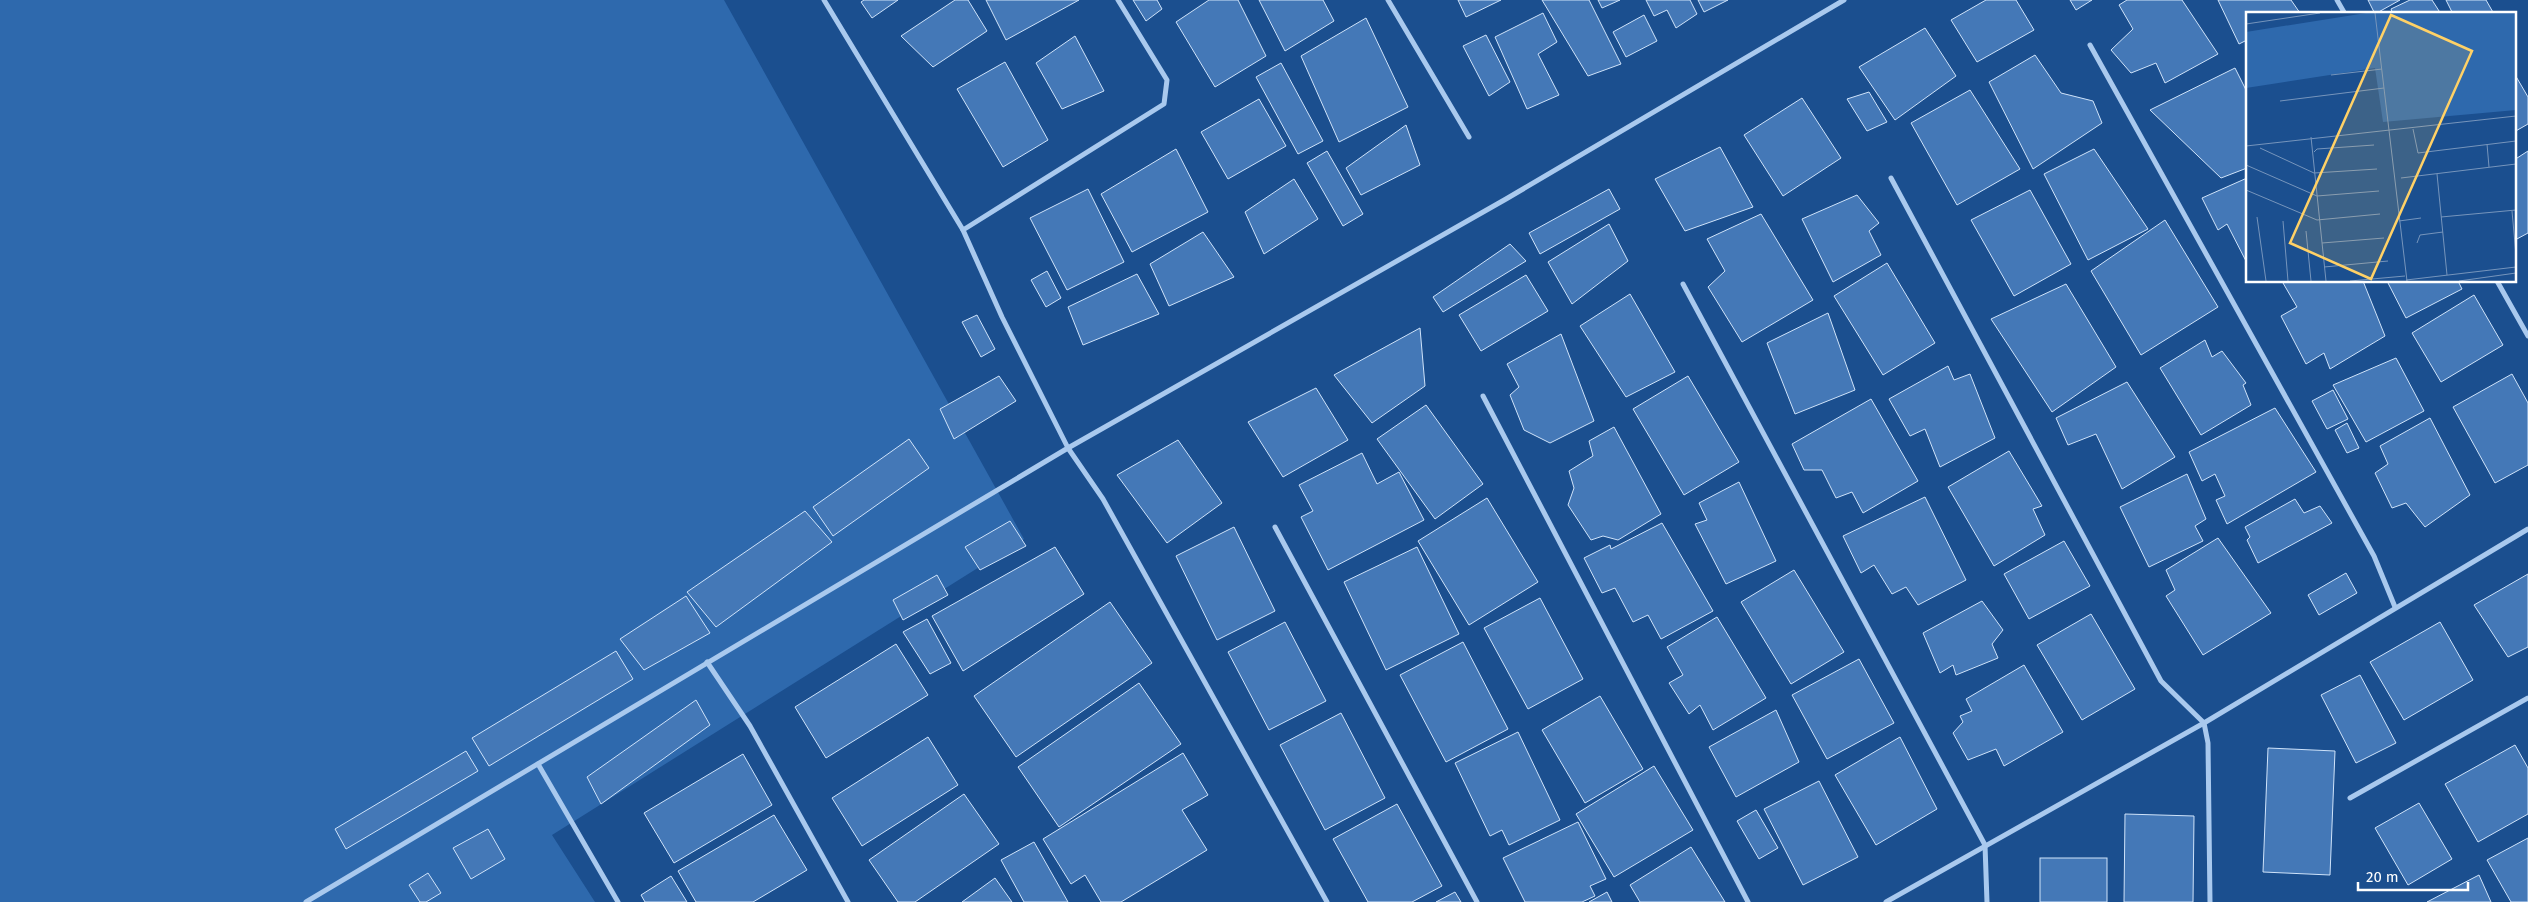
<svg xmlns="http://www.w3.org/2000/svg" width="2528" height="902" font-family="'Fira Sans',sans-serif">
  <rect width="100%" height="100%" fill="#1b4f8f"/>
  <path fill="#2e69ad" d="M0,0H724L1024,539L552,835L595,902H0Z"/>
  <g fill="#4478b7" stroke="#cfe3fa">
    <path d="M864,0H898L872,18L861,2Z"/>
    <path d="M955,0H968L987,31L933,67L901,36Z"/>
    <path d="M986,0H1079L1006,40Z"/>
    <path d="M1133,0H1157L1162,9L1146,21Z"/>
    <path d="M1209,0H1238L1266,56L1215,87L1176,22Z"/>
    <path d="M1259,0H1323L1334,21L1285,51Z"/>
    <path d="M1458,0H1501L1466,17Z"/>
    <path d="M1542,0H1589L1621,64L1588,76Z"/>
    <path d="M1598,0H1620L1602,8Z"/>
    <path d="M1646,0H1690L1697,14L1676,28L1667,10L1654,16Z"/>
    <path d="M1698,0H1728L1704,12Z"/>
    <path d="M1986,0H2016L2034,30L1977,62L1951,20Z"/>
    <path d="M2070,0H2092L2076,10Z"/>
    <path d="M2127,0H2182L2218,54L2165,83L2156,63L2131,73L2111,50L2133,29L2119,5Z"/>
    <path d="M2218,0H2291L2300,13L2247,14V40L2239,44Z"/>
    <path d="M2368,0H2400L2375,14Z"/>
    <path d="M2410,0H2432L2441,14H2393L2391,9Z"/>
    <path d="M2446,0H2486L2494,14H2453Z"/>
    <path d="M1543,13L1557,42L1538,54L1559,95L1527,109L1495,37Z"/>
    <path d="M1644,15L1657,41L1626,57L1613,32Z"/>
    <path d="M1366,18L1408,107L1339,142L1301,56Z"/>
    <path d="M1925,28L1956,76L1895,120L1859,67Z"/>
    <path d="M1486,35L1510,82L1489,96L1463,46Z"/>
    <path d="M1075,36L1104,91L1062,109L1036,63Z"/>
    <path d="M2035,55L2061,93L2093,101L2102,123L2033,169L1989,82Z"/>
    <path d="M1005,62L1048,140L1003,167L957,89Z"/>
    <path d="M1281,63L1323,141L1298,154L1256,77Z"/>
    <path d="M2235,68L2247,92V168L2221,178L2150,110Z"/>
    <path d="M2514,73L2528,97V124L2514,132Z"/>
    <path d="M1970,90L2020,169L1957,205L1911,123Z"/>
    <path d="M1869,92L1887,122L1867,131L1847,99Z"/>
    <path d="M1802,98L1841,158L1783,196L1744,135Z"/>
    <path d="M1259,99L1286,146L1228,179L1201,132Z"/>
    <path d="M1406,125L1420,165L1361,195L1346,168Z"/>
    <path d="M1720,147L1753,207L1685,231L1655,179Z"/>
    <path d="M1176,149L1208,212L1132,252L1101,194Z"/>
    <path d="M2094,149L2148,229L2088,260L2044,174Z"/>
    <path d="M1327,151L1363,214L1343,226L1307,163Z"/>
    <path d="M2528,151V233L2515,240L2514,160Z"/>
    <path d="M2247,178V263L2227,224L2218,230L2202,198Z"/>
    <path d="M1294,179L1318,219L1264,254L1245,212Z"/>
    <path d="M1088,189L1124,262L1067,290L1030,218Z"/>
    <path d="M1609,189L1620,209L1540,254L1529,233Z"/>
    <path d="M2030,190L2071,264L2014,296L1971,220Z"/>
    <path d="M1857,195L1879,223L1869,231L1881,255L1833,282L1802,219Z"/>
    <path d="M1761,214L1813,300L1742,342L1708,287L1725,271L1707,239Z"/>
    <path d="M2165,220L2218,307L2141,355L2091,271Z"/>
    <path d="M1609,224L1628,261L1572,304L1548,262Z"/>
    <path d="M1203,232L1234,277L1169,306L1150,264Z"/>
    <path d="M1510,244L1526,261L1443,312L1433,297Z"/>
    <path d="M1887,263L1935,343L1883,375L1834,296Z"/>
    <path d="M1047,271L1061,298L1046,307L1031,280Z"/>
    <path d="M1137,274L1159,314L1083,345L1068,307Z"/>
    <path d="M1526,275L1548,311L1481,351L1459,315Z"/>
    <path d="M2287,281H2363L2385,336L2330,369L2324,353L2306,364L2281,316L2297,307L2283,283Z"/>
    <path d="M2387,281H2458L2462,289L2406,318Z"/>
    <path d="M2066,284L2116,367L2052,412L1991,319Z"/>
    <path d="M1630,294L1675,372L1626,397L1580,326Z"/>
    <path d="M2474,295L2503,345L2441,382L2412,333Z"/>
    <path d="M1828,313L1855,390L1795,414L1767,343Z"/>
    <path d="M977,315L995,349L981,357L962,322Z"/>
    <path d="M1420,328L1425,386L1372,423L1334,375Z"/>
    <path d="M1561,334L1594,421L1550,443L1524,430L1510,395L1519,387L1507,364Z"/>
    <path d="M2205,340L2212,357L2222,351L2246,383L2243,385L2251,405L2201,435L2160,368Z"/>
    <path d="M2396,358L2424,411L2366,442L2333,385Z"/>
    <path d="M1948,366L1954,380L1970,374L1995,438L1940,467L1925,429L1910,436L1889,399Z"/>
    <path d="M2512,374L2528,403V465L2495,483L2453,407Z"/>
    <path d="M999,376L1016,401L954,439L940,409Z"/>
    <path d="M1688,376L1739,462L1684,495L1633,409Z"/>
    <path d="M2127,382L2175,457L2122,489L2096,434L2068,445L2056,418Z"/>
    <path d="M1316,388L1348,440L1283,477L1248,422Z"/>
    <path d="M2333,390L2348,419L2327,429L2312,401Z"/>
    <path d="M1871,399L1918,481L1863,513L1852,492L1836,498L1822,470H1804L1792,444Z"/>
    <path d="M1426,405L1483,484L1435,519L1377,439Z"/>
    <path d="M2275,408L2316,472L2227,524L2216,500L2225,496L2215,474L2202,481L2189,452Z"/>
    <path d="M2430,418L2470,495L2425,527L2406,503L2392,508L2375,473L2388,464L2380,446Z"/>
    <path d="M2347,423L2359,448L2347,453L2335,430Z"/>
    <path d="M1614,427L1661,514L1618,540L1603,536L1591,540L1568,505L1574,488L1569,471L1593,456L1589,441Z"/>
    <path d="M909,439L929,468L833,536L813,507Z"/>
    <path d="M1178,440L1222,503L1167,543L1117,475Z"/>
    <path d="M2009,451L2042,506L2033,509L2045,535L1994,566L1948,487Z"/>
    <path d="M1362,453L1377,484L1399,472L1424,520L1328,570L1301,517L1313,511L1299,485Z"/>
    <path d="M2187,474L2206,519L2195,526L2203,541L2149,567L2120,507Z"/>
    <path d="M1739,482L1776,561L1726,584L1695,524L1707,520L1699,503Z"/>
    <path d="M1925,497L1966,580L1918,605L1906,587L1892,594L1874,565L1861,573L1843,536Z"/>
    <path d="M1487,498L1538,582L1469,625L1418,541Z"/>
    <path d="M2295,499L2304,513L2320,506L2332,523L2258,563L2247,540L2250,537L2245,527Z"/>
    <path d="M805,511L832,542L716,627L687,592Z"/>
    <path d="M1010,521L1026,546L980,570L965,547Z"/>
    <path d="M1662,523L1713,611L1661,639L1648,615L1633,622L1615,588L1602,593L1584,558L1610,545L1611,549Z"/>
    <path d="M1234,527L1275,611L1217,640L1176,556Z"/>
    <path d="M2218,538L2271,613L2203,655L2166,596L2175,590L2166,570Z"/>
    <path d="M2064,541L2090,586L2029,619L2004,574Z"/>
    <path d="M1055,547L1084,594L963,671L932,616Z"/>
    <path d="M1417,547L1459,634L1386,670L1344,582Z"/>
    <path d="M1794,570L1844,652L1791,684L1741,602Z"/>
    <path d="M2346,573L2357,593L2319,615L2308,595Z"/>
    <path d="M2528,574V647L2508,657L2474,605Z"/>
    <path d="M937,575L948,595L903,620L893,600Z"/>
    <path d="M686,596L710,633L644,670L620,639Z"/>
    <path d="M1540,598L1583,679L1528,709L1484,628Z"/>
    <path d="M1982,601L2003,630L1992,644L1998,658L1956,675L1953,665L1940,673L1923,633Z"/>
    <path d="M1110,602L1152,663L1016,757L974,696Z"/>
    <path d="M2091,614L2135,689L2082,720L2037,645Z"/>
    <path d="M1717,617L1766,698L1713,730L1700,705L1689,714L1669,683L1683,675L1667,647Z"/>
    <path d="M927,619L951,663L930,674L903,632Z"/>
    <path d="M1285,622L1326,701L1269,730L1228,652Z"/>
    <path d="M2440,622L2473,680L2404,720L2370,662Z"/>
    <path d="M1463,642L1508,729L1446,762L1400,675Z"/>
    <path d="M896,644L928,695L826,758L795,707Z"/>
    <path d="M616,651L633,679L489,766L472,738Z"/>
    <path d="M1859,659L1894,723L1827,759L1792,695Z"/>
    <path d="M2024,665L2063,732L2004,766L1996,749L1968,760L1953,733L1963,722L1960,716L1972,711L1966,699Z"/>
    <path d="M2360,675L2396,743L2356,763L2321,695Z"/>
    <path d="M1139,683L1181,744L1059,827L1018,767Z"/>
    <path d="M1600,696L1643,769L1585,803L1542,730Z"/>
    <path d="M696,700L710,725L601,804L587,777Z"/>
    <path d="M1776,710L1799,762L1736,797L1709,747Z"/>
    <path d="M1341,713L1385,798L1325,830L1280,745Z"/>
    <path d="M1518,732L1560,820L1509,845L1502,830L1490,836L1455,763Z"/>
    <path d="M928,737L958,785L862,846L832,798Z"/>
    <path d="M1900,737L1937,809L1876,845L1835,775Z"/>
    <path d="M2515,745L2528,768V814L2478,842L2445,784Z"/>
    <path d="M2268,748L2335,751L2330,875L2263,872Z"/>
    <path d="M466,751L478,771L346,849L335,829Z"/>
    <path d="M1183,753L1208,795L1182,810L1207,850L1121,902H1101L1085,875L1071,884L1043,839Z"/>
    <path d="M743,754L772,805L674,863L644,813Z"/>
    <path d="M1654,766L1693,830L1614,877L1576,814Z"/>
    <path d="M1819,781L1858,857L1803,885L1764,809Z"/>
    <path d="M964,794L999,844L915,902H898L869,860Z"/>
    <path d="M2419,803L2452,859L2408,885L2375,828Z"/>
    <path d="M1397,804L1442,886L1412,902H1368L1333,839Z"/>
    <path d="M1756,810L1778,848L1759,859L1737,821Z"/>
    <path d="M2125,814L2194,816L2193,902H2124Z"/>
    <path d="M774,815L807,870L753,902H696L678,871Z"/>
    <path d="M1578,822L1606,879L1590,886L1595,896L1582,902H1525L1503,858Z"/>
    <path d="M488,829L505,859L471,879L453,848Z"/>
    <path d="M2528,838V902H2511L2487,860Z"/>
    <path d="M1034,842L1068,902H1024L1001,860Z"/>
    <path d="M1691,847L1725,902H1640L1630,885Z"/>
    <rect x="2040" y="858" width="67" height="44"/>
    <path d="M428,873L441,893L426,902H420L409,885Z"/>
    <path d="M2479,875L2491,902H2427Z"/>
    <path d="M671,876L687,902H645L641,895Z"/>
    <path d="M995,878L1012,902H962Z"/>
    <path d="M1455,892L1461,902H1436Z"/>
    <path d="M1607,892L1612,902H1589Z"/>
  </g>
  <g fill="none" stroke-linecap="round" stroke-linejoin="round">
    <g stroke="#a9c9ee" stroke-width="5">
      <path d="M824,0L963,230L1002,317L1068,448L1103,499L1327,902"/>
      <path d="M1388,0L1469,137"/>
      <path d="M2337,0L2345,14"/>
      <path d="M2090,45L2374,556L2395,607"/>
      <path d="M1891,178L2161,681L2204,723L2208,743L2210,902"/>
      <path d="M963,230L1164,104L1167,80L1118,0"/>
      <path d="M2497,281L2528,336"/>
      <path d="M1683,284L1985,845L1987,902"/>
      <path d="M1483,396L1748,902"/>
      <path d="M1275,527L1477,902"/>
      <path d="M707,662L750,726L848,902"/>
      <path d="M538,764L618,902"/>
      <path d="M2350,798L2528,698"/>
      <path d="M306,902L1068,448L1506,199L1844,0"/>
      <path d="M1886,902L2204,723L2528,529"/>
    </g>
  </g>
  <g transform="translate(2246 12)">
    <rect width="270" height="270" fill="#1b4f8f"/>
    <path d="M120,1H270V98L137,110L129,56L0,76V20Z" fill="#2e69ad"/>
    <path fill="none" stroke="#7695bc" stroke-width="1" d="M129,1L161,269M0,12L74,1M85,63L136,57M34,89L138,76M167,117L172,141L270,129M65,125L80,269M241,132L243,155M0,134L270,104M14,136L68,161L131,157M68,140L71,137L128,133M0,153L71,184L133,179M191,162L201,263M155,166L270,152M0,178L71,208L134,202M266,199L270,243M11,205L20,269M195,205L270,198M37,209L42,269M153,209L175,206M60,219L65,269M76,231L138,226M171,231L174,223L197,220M78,255L142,249M160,268L270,255M104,269L159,264M213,269L270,261"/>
    <path fill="#ffd166" fill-opacity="0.15" stroke="#ffd166" stroke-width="2.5" d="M145,3L226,39L125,267L44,231Z"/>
    <rect width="270" height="270" fill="none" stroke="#fff" stroke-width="2.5"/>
  </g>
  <path d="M2358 882v8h110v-8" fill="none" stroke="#ffffff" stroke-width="2.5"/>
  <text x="2366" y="882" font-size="15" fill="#ffffff" stroke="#1b4f8f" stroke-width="4" paint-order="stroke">20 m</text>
</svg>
